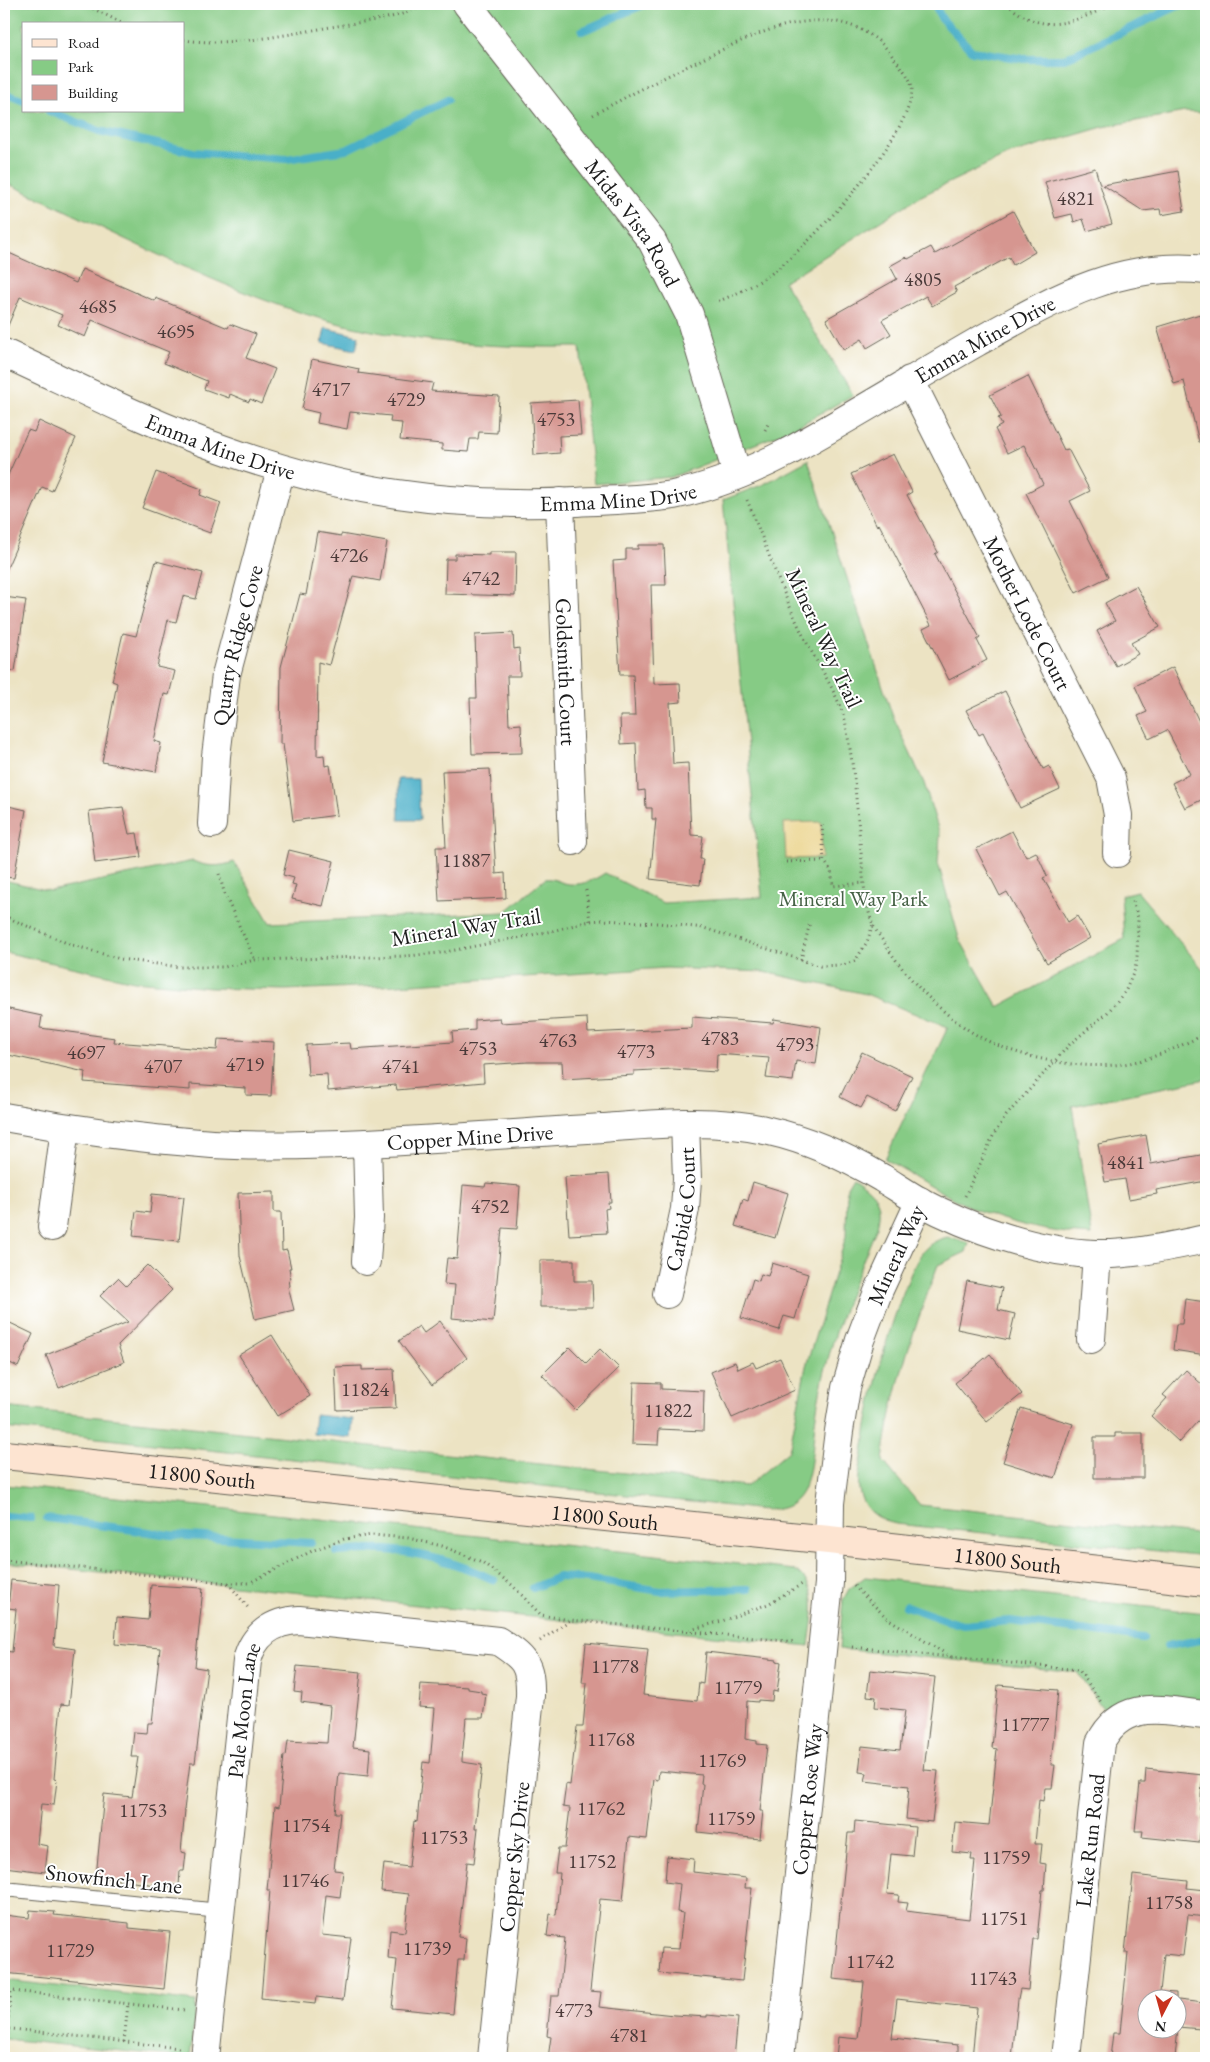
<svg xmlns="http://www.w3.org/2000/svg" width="1210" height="2062" font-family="'EB Garamond',serif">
  <rect width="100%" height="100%" fill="#fff"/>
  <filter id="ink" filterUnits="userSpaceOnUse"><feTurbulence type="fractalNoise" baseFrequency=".02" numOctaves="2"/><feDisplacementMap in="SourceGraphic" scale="10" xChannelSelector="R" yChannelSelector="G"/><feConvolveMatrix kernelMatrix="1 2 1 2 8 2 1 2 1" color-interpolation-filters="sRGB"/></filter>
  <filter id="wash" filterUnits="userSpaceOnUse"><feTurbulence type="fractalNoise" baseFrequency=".0096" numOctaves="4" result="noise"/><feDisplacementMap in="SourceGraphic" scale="20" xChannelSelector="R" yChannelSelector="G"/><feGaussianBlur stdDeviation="1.12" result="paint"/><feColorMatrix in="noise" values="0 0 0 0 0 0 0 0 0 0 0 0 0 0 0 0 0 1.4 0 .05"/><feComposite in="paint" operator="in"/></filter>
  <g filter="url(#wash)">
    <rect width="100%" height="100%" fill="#ece3c3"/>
    <g fill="#86cb85" stroke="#517450" fill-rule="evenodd">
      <path d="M4,4H1206V113L1185,112L1103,127L1007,155L919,197L784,282L853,395L793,429L672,477L594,484L580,347C486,348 393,342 302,313C199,280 103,226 4,182ZM24,24H184V111H24Z"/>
      <path d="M808,460L892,714L924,783L940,835L938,863L959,938L998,1007L1124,939L1121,895L1137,891L1206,973V1079L1072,1106L1092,1235C1051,1233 1010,1224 972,1208C942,1194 914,1175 885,1159L948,1027L866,994L764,972L666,968L381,986L285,990L211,988L134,981L4,952V880L50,891L193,861C206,867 220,867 234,862L270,923L505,912L545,879C553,878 557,881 564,883C579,887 593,881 605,873L663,903L762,897L723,500L764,484Z"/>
      <path d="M853,1177C874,1191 884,1200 877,1227C851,1288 826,1349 816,1415C812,1439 814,1482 796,1500C780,1515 758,1509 738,1507L4,1428V1407L747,1486L789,1451L806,1366L846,1237L847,1187Z"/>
      <path d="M947,1237L969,1243L966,1252L938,1265C914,1329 891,1393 883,1461L920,1505L1206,1535V1556L896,1524C878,1520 865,1512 860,1494C856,1481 861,1465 863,1452C870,1400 882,1351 900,1301C906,1286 912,1267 922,1253C928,1244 937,1240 947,1237Z"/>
      <path d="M4,1485L795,1570C822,1590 812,1616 809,1646L4,1562Z"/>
      <path d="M865,1577L1206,1613V1700L1145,1693L1126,1698L1104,1710L1077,1672L839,1649L843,1600L849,1589Z"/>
      <path d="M4,1980L196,2002L190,2058L4,2039Z"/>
    </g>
    <path fill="#eeda9e" stroke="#857b5d" d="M821,822L822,858L786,859L784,823Z"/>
    <g fill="#49afc8" stroke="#326672">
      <path d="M325,328L359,336L356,350L322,343Z"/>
      <path d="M398,779H418L420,820H399Z"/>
      <path d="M315,1415L353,1419L351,1438L313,1434Z"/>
    </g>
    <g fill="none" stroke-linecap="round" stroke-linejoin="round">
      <g stroke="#49afc8" stroke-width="8">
        <path d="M934,4L942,19L972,51L1024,59H1064L1182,4"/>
        <path d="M582,31L645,4"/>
        <path d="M4,93L24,101"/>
        <path d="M49,111L99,131L193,152L286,159L346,150L447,100"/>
        <path d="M4,1516L31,1518"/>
        <path d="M47,1518L170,1535L311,1543"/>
        <path d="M337,1552C353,1551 371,1549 387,1550C425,1553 460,1564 494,1580"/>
        <path d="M533,1588L559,1577L588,1579L660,1591L748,1589"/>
        <path d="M906,1606L945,1620L963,1625L1010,1621L1143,1638"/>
        <path d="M1167,1646L1206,1639"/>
      </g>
    </g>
    <g id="blocks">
      <g fill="#d69690">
        <path d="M1095,168L1112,224L1087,231L1083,219L1074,222L1072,214L1055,218L1045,182Z"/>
        <path d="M1178,171L1184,211L1161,215L1160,209L1143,211L1103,185Z"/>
        <path d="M1013,211L1035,252L1013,265L1009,257L954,287L957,292L932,306L926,296L882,320L891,334L867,348L862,339L844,350L826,319L897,279L890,266L906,257L908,259L931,247L935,254Z"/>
        <path d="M9,253L76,283L82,269L155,301L156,298L228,328L230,324L256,334L246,358L275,369L261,404L250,399L249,402L230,394L229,398L204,389L207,381L164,363L169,352L92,320L85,337L58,325L62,315L20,297L4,335V265Z"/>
        <path d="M1200,314L1205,331L1203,332L1206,343V441L1199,442L1184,381L1174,384L1157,327Z"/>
        <path d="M312,359L359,369L358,373L433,383L431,391L499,396L497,433L479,432L478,439H470L468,452L442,450V444L400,440L402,423L390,422L391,416L350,412L347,429L317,423L319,413L302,409Z"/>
        <path d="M1028,376L1064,450L1068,449L1090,491L1070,501L1108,577L1076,593L1026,493L1043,484L1024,445L1007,453L995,429L1002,425L998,418L1001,417L990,395Z"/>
        <path d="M578,400L581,435L559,436L560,453L534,455L531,403Z"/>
        <path d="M39,421L76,438L52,491L42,487L4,575V484L28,430L34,432Z"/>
        <path d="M893,454L912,492L907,495L938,552L935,554L980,638L977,640L987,660L949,680L923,629L931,625L879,524L877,526L851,474Z"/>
        <path d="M156,472L202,489L200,495L221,503L210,533L142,508Z"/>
        <path d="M317,532L341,536V534L387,542L380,581L353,576L329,665L318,662L317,756L324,755L325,766L330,765L337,815L293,821L283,744H280L281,667L300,594L306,595Z"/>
        <path d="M638,545H664L666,585H651L654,684L680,683L681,702L670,703L673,764L688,763L691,835L703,836L700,859H703L700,885L650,879L656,819H652V808H646L645,790L638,791L636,743L621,744L620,716H635L633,675H620L613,561L626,560V549H638Z"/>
        <path d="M489,552H516L515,596L445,594L446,559H455V554L489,555Z"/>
        <path d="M156,561L203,573L196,599L183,596L176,622L168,620L157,667L175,671L169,695L164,694L154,741L161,743L156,772L102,762L117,683L112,681L123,633L136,636Z"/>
        <path d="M1136,586L1160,627L1131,643L1138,654L1116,666L1097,631L1115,621L1105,603Z"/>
        <path d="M4,597L26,600L15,671L4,670Z"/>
        <path d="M513,633L514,649L519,648L520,676H507L509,725L521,724L522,753L472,754L470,698H477L475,635Z"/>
        <path d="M1173,667L1206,736V805L1203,799L1185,808L1172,783L1190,774L1167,730L1149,739L1138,716L1147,712L1135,686Z"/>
        <path d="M1005,691L1043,769L1049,766L1060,789L1020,808L983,733L979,735L966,710Z"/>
        <path d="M490,769L496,874L505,873L506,898L439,901L436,847H446L442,771Z"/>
        <path d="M4,805L26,810L14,878L4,877Z"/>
        <path d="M123,807L129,834L137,833L141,857L95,863L89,811Z"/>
        <path d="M1012,831L1026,857L1036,852L1047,876L1043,878L1068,922L1077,916L1090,938L1047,963L1007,892L1000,896L976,849Z"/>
        <path d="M289,850L334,861L323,906L292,899L296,885L292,884L294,878L283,875Z"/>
        <path d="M4,1008L42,1016L40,1028L115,1038L114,1042L217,1050L218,1039L274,1042L271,1096L246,1095V1088L190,1084V1090L84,1082L85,1072L4,1054Z"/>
        <path d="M692,1017L773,1023L774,1019L821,1027L816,1064L796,1061L793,1081L766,1078L769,1058L717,1054L716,1072L673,1069L634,1071V1075L563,1079L562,1062H528L483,1065L484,1082L397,1090L396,1085L328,1091L327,1074L308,1075L306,1045L350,1043L351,1049L453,1042L452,1032L475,1030V1020L500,1018L501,1023L587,1018L588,1033L692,1028Z"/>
        <path d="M862,1052L912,1076L895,1111L867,1097L861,1108L840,1097Z"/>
        <path d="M1146,1135L1151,1164L1206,1154V1181L1156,1190L1157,1194L1129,1199L1125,1179L1105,1182L1098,1144Z"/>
        <path d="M609,1174L611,1202H608L609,1208L605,1209L607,1233L569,1235L565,1177Z"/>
        <path d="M753,1182L788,1193L775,1238L735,1226L743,1199L748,1201Z"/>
        <path d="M486,1183L520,1186L517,1229L502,1228L493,1322L452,1318L455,1285L444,1284L447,1258L457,1259L463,1185L485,1187Z"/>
        <path d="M274,1192V1212H281L282,1251L287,1250L291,1268H289L291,1279H289L290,1286L288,1287L294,1310L255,1319L240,1256L238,1193Z"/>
        <path d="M152,1194L184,1197L179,1241L133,1236L136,1211L150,1213Z"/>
        <path d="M540,1260H574V1281H592L593,1307H540Z"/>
        <path d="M772,1263L808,1274L795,1319L784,1316L779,1330L741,1318L753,1279L759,1281L761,1274L768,1276Z"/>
        <path d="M147,1265L172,1290L118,1345L124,1362L59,1388L46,1355L128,1322L100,1296L118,1278L126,1286Z"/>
        <path d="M967,1281L1002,1288L998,1310L1015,1314L1009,1340L957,1329Z"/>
        <path d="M1185,1299L1206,1302V1355L1173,1350L1176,1324H1182Z"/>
        <path d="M4,1320L33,1334L18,1367L4,1360Z"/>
        <path d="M440,1321L467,1358L432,1385L399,1341L419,1326L424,1333Z"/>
        <path d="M272,1335L310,1396L277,1416L239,1355Z"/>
        <path d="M570,1347L586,1363L600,1349L619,1368L576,1410L542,1375Z"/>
        <path d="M990,1354L1022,1394L987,1422L955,1383Z"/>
        <path d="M780,1358L795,1390L732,1418L711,1372L735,1362L738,1369L753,1362L756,1368Z"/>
        <path d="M362,1366V1370L394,1369L396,1408L337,1410L335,1367Z"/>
        <path d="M1186,1370L1206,1388V1412L1179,1442L1151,1416L1167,1398L1163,1395Z"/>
        <path d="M634,1382L661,1383V1389L704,1391L703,1431L659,1429L658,1445L632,1444Z"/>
        <path d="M1021,1408L1073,1424L1055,1478L1003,1462Z"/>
        <path d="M1115,1433H1143V1478H1094V1437H1115Z"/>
        <path d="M11,1580L59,1585L54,1646L75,1649L69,1705L61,1704L54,1779L57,1780L54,1805L41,1804L37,1844L48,1846L45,1872L4,1867V1664L5,1651L12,1652L16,1609L8,1608Z"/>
        <path d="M151,1585L203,1588L195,1667L207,1669L195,1763H190L184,1810H185L181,1852L186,1853L184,1871H180L179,1886L171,1885V1887L96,1877L104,1794L132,1797L138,1757H131L134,1732L147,1733L148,1723H152L160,1648L115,1644L117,1617L148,1620Z"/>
        <path d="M586,1643L648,1649L643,1695L697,1701L699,1683L703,1684L706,1652L777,1660V1661L781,1662L777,1692L773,1691L772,1701L758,1700V1702L747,1701L745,1739L757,1741V1744L767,1745L760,1811H763L760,1839L698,1832L703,1784H701L702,1775L659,1771L658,1780L654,1779L647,1839L629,1837L623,1901L600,1899L590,1991L601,1992L599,2007L674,2015L707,2017V2015L738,2018L734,2058H548L551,2037L547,2036L551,1996H559L565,1938L547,1936L550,1914L556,1915L560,1873H555L558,1848H565L570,1808L563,1807L566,1784L570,1785L577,1727H583L587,1683H582Z"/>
        <path d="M297,1666L361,1672L353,1747L370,1749L368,1776L339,1773L335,1813H340L334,1870L343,1871L340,1897L326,1895L322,1935L351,1938L343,2000L316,1997L315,2004L261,1998L270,1890H267L275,1806L279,1807L284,1755L286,1756L288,1741L327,1743L330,1706L301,1702L302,1693L294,1692Z"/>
        <path d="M870,1670L935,1677L924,1770L938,1771L932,1822L906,1819L909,1786L865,1781L867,1773L859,1772L862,1746L900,1750L905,1710L875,1707L876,1697L867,1696Z"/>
        <path d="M421,1684L468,1687V1689L481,1691V1693L486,1694L483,1718H466L462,1759V1762L482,1765L475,1828H478L474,1863L467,1862L458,1937L466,1938L464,1960H458L453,2014L392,2008L397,1960L388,1959L390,1930L405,1932L409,1894L381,1891L384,1864L409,1867L414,1821L417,1822L423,1762L430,1763L435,1708L419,1707Z"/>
        <path d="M998,1685L1058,1690L1051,1765H1055L1052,1788H1045L1043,1801L1039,1800L1035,1844H1042L1040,1863L1046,1864L1044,1890H1042L1037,1939H1033L1028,1990L1020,1989L1018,1999L1012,2058H972L977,2008L897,1999L892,2038L958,2045V2058H836L838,2037L858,2039L864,1982L833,1979L848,1833H854L855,1821L915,1827L912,1856L891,1854L887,1894L899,1895L898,1902L908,1903L906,1911L969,1919L975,1860H971L972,1854L952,1852L955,1822L989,1825L997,1749L992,1748Z"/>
        <path d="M1146,1769L1203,1775L1199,1818L1202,1819L1199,1843L1142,1837L1143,1831H1135L1140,1783H1145Z"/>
        <path d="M667,1856L694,1859L693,1872L746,1878L745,1888H752L742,1981L659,1973L661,1948L679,1949L683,1913L677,1912L680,1884L665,1882Z"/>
        <path d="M1133,1875L1188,1881L1187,1888L1206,1890V1917L1188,1915L1183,1956L1164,1954L1160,1992L1176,1993V2000H1148V2030H1178V2000L1204,2003L1201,2029L1178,2027L1175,2058H1110L1113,2033H1120L1128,1953H1125Z"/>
        <path d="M30,1910L55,1912L54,1915L129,1923V1928L170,1932L164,1989L4,1973V1915L29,1918Z"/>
      </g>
    </g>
  </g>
  <g filter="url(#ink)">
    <use href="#blocks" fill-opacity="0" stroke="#656256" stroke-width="1"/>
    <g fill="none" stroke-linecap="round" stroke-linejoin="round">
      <g stroke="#656256" stroke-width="16">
        <path id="service" d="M4,1889L220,1911"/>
      </g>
      <g stroke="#656256" stroke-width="30">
        <g id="minor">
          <path id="s1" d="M467,4L652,241L689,314L737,474"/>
          <path id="s2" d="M4,353C76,386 147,423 222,449C342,492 449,508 577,502C608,500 642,500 673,495C712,487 753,470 788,452C852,417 914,378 977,342C1051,301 1118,260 1206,270"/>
          <path id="s3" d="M910,380L1111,778L1118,815L1117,853"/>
          <path id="s4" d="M560,502L573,841"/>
          <path id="s5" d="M212,824L216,756L226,675L281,469"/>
          <path id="s6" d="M4,1117C73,1130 142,1139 212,1144C264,1147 316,1145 367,1143C446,1139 524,1133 602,1128C657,1124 714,1118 769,1131C809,1140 846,1157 882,1178C895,1186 907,1194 919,1201C971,1229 1037,1252 1096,1254C1133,1255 1171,1246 1206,1239"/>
          <path d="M52,1227L65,1128"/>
          <path d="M366,1261L369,1218L367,1143"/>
          <path id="s7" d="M667,1294L685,1209L687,1179L685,1123"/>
          <path d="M1091,1339L1097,1254"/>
          <path id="s8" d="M205,2058L247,1661C253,1635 273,1621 299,1620L498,1641C524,1658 531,1663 530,1696L492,2058"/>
          <path id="s9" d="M780,2058L829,1583L830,1503L839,1431L846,1388L860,1340L878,1292L920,1201"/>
          <path id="s10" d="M1066,2058L1100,1743C1123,1697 1164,1711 1206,1715"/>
        </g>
      </g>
      <g stroke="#656256" stroke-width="30">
        <g id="secondary">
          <path id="s11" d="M4,1455L829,1540L1206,1582"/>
        </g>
      </g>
      <g stroke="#656256" stroke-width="3" stroke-dasharray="1 4" stroke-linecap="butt">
        <path d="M84,4L124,24"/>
        <path d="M1007,4C1045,38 1074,21 1115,4"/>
        <path d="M184,40C235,47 287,34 337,26C366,21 400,19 426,4"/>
        <path d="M593,115C625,97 657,81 690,65C733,45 780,18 829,21C854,23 879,36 893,57C899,65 912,78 912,89C911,137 814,240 776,270C758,284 738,293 717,302"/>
        <path d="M765,430L769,422"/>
        <path d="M747,500C765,543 780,587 800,629C814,660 835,687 845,720C847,729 848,739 850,749C856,786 858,825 862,862C863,881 866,907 873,925C877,933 884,942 889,950C910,982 946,1018 980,1037C1019,1058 1079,1070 1123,1064C1153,1060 1179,1046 1206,1034"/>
        <path d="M822,825L824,861L831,870L833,886L864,883"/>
        <path d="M786,862L824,861"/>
        <path d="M219,874L225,895L255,960"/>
        <path d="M586,890L590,921"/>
        <path d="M4,916L69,944L120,959L179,967H224L255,960L406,956L440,953L552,931L590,921L603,920L658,923L704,928L820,966L843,965L855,961L867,942L873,924"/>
        <path d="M801,960L810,922"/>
        <path d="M965,1196L994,1134L1006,1116L1070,1044L1107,1013L1125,992L1135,969L1137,959L1138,918L1133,901"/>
        <path d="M4,1560L228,1583H249L314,1550L344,1539L372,1535L408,1538L442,1546L482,1562L512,1585L541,1615L570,1620L796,1642"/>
        <path d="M228,1583L250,1610"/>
        <path d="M854,1586L887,1618L951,1657"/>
        <path d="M690,1630L722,1621L768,1604L804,1583"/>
        <path d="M540,1641L570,1620"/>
        <path d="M852,1647L1079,1670L1101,1702"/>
        <path d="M4,1990L184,2010"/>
        <path d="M4,2028L179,2048"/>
        <path d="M7,2028L11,1991"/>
        <path d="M124,2042L128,2004"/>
      </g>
      <use href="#service" stroke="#fff" stroke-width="14"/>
      <use href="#minor" stroke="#fff" stroke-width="28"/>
      <use href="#secondary" stroke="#fde4d1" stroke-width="28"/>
    </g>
  </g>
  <g text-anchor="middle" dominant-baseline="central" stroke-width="4" stroke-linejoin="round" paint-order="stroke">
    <g font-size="20" fill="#4a3a39">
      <text x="1076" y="198">4821</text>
      <text x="923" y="279">4805</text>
      <text x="98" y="306">4685</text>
      <text x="176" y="331">4695</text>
      <text x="331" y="389">4717</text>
      <text x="406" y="399">4729</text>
      <text x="556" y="419">4753</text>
      <text x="349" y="555">4726</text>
      <text x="481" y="578">4742</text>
      <text x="466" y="860">11887</text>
      <text x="720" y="1038">4783</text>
      <text x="558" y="1040">4763</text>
      <text x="795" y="1044">4793</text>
      <text x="478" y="1048">4753</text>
      <text x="636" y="1051">4773</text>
      <text x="86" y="1052">4697</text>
      <text x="245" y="1064">4719</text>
      <text x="163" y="1066">4707</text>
      <text x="401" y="1066">4741</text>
      <text x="1126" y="1162">4841</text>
      <text x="490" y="1206">4752</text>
      <text x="365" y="1389">11824</text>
      <text x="668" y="1410">11822</text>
      <text x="615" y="1666">11778</text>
      <text x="738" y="1687">11779</text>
      <text x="1025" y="1724">11777</text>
      <text x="611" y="1739">11768</text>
      <text x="722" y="1760">11769</text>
      <text x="601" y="1808">11762</text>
      <text x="143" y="1810">11753</text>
      <text x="731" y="1818">11759</text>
      <text x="306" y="1825">11754</text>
      <text x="444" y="1837">11753</text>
      <text x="1006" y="1857">11759</text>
      <text x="592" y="1861">11752</text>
      <text x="305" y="1880">11746</text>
      <text x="1169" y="1902">11758</text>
      <text x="1004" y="1918">11751</text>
      <text x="427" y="1948">11739</text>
      <text x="70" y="1950">11729</text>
      <text x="870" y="1961">11742</text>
      <text x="993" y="1978">11743</text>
      <text x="574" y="2010">4773</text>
      <text x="629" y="2035">4781</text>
    </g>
    <g font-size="22" fill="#1c1c1c" stroke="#fff">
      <text stroke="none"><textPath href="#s1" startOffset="275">Midas Vista Road</textPath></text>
      <text stroke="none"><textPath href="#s2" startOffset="1046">Emma Mine Drive</textPath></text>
      <text stroke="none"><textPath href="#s2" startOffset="236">Emma Mine Drive</textPath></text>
      <text stroke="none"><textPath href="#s2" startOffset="641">Emma Mine Drive</textPath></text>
      <text stroke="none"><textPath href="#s3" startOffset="261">Mother Lode Court</textPath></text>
      <text transform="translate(824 638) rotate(65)">Mineral Way Trail</text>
      <text stroke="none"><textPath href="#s5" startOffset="181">Quarry Ridge Cove</textPath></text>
      <text stroke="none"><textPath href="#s4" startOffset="170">Goldsmith Court</textPath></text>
      <text transform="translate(466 927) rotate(-9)">Mineral Way Trail</text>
      <text stroke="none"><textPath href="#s6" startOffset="468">Copper Mine Drive</textPath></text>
      <text stroke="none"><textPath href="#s7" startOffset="86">Carbide Court</textPath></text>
      <text stroke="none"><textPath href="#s9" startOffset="816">Mineral Way</textPath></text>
      <text stroke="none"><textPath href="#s11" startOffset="199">11800 South</textPath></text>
      <text stroke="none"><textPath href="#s11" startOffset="604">11800 South</textPath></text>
      <text stroke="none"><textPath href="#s11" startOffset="1009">11800 South</textPath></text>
      <text stroke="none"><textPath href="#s8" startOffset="350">Pale Moon Lane</textPath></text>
      <text stroke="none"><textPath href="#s9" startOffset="260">Copper Rose Way</textPath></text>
      <text stroke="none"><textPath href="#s10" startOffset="219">Lake Run Road</textPath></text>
      <text transform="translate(514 1857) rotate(-84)">Copper Sky Drive</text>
      <text transform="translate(114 1879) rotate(6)">Snowfinch Lane</text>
    </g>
    <g font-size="22" fill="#466246" stroke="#fff">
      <text x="853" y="898">Mineral Way Park</text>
    </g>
  </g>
  <rect width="1210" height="2062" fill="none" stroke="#fff" stroke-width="20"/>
  <rect x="22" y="22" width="162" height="90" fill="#ffffff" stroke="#a4a4a4"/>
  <rect x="32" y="39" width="25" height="8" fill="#fde4d1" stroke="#a4a4a4"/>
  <text x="68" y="48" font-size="15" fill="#1c1c1c">Road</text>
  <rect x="32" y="60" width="25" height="15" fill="#86cb85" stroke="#a4a4a4"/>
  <text x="68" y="72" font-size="15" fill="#1c1c1c">Park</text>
  <rect x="32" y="85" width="25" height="15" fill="#d69690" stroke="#a4a4a4"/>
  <text x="68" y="98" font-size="15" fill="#1c1c1c">Building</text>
  <g transform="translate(1162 2014) rotate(186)"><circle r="24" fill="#ffffff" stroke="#a4a4a4"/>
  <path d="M0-4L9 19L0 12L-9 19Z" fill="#c8321e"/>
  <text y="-8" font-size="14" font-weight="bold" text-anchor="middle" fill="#1c1c1c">N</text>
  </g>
</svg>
